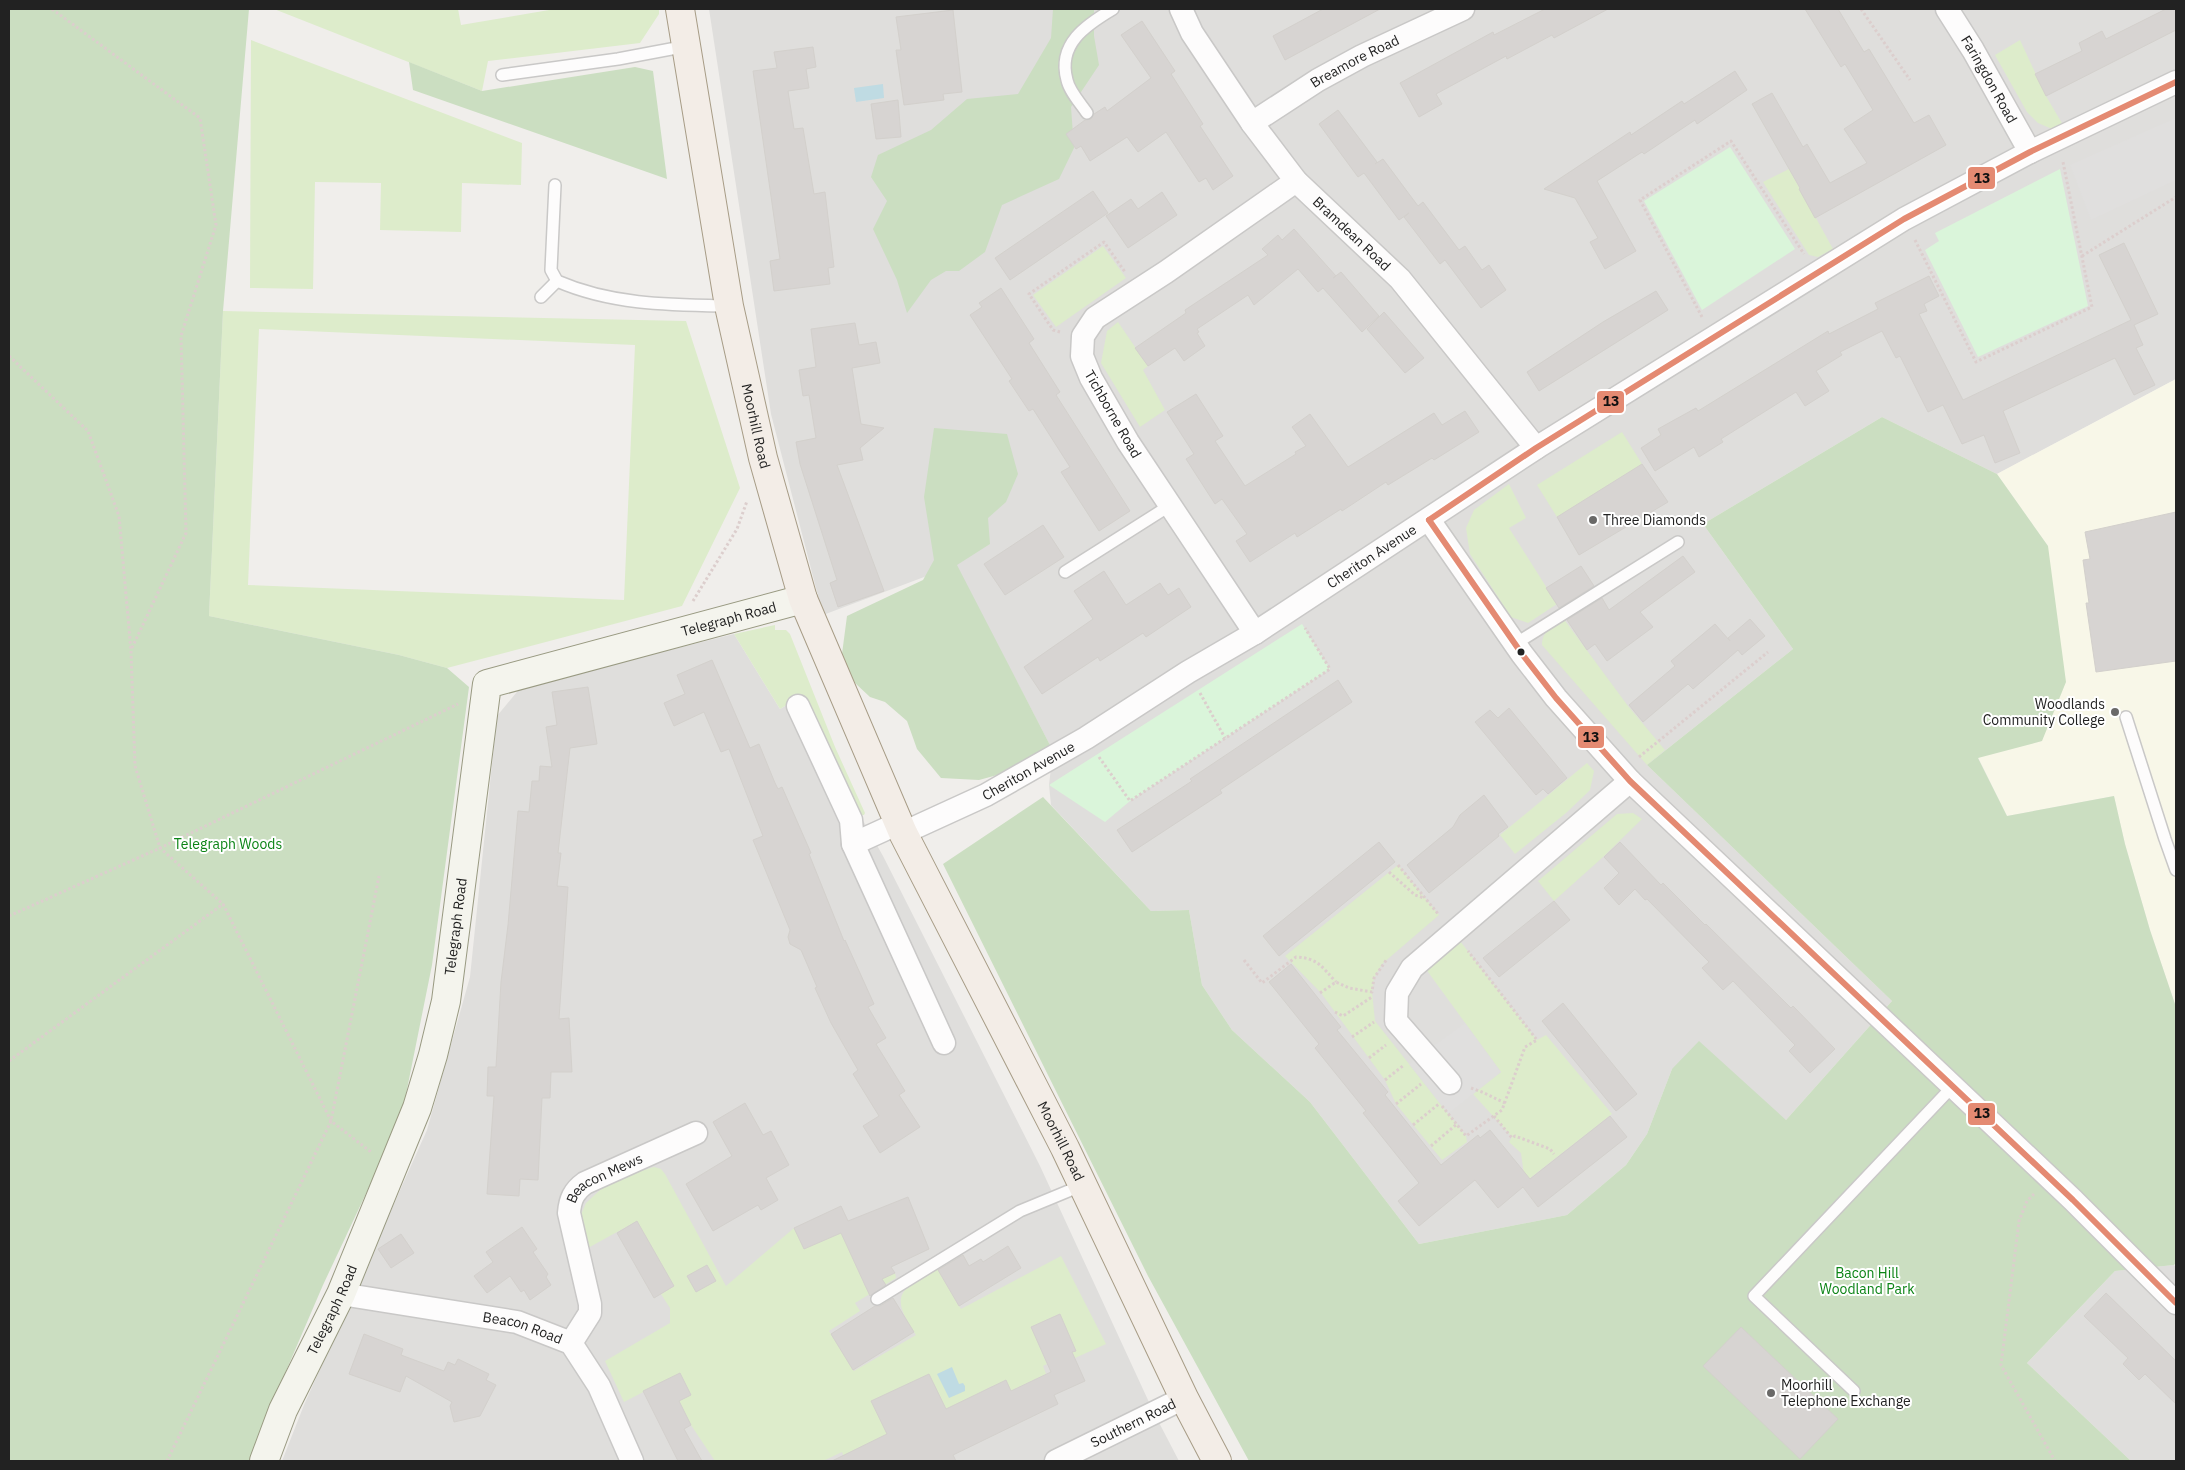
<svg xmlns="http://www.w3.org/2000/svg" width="2185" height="1470" font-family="'IBM Plex Sans',sans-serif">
  <rect width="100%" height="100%" fill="#f0eeeb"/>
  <g fill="#dfdedc">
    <path d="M709,9H2176V379L1997,474L1882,417L1703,524L1793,649L1647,765L1892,1001L1786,1120L1672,1069L1647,1134L1626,1165L1567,1215L1419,1244L1310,1102L1232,1030L1202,985L1189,910L1151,911L1051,805L1049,785L1053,751L956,565L823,615L771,414Z"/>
    <path d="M734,634L780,709L795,700L883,856L1040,1166L1154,1413L1179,1461H282L304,1405L427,1130L470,977L497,716L521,687Z"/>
    <path d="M2174,1265L2176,1267V1461H2131L2027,1363L2115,1271Z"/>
  </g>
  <path fill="#f8f7e8" d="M2176,379V1007L2150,930L2125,844L2114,796L2007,816L1978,757L2042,741L2048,546L1997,474Z"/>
  <g fill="#ddeccb" fill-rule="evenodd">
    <path d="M274,9H458L461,25L555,9H659V14L640,43L488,61L482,91Z"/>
    <path d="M251,40L522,143L521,185L462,183L461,232L380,230L381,183L315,182L313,289L250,288Z"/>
    <path d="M2020,40L2046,96L2063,125L2052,129L2038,123L2027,112L1995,55Z"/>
    <path d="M1789,169L1833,249L1818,257L1809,255L1763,182Z"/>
    <path d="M1103,246L1126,278L1056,327L1033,295Z"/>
    <path d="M223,311L686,321L740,488L682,606L447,668L399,655L209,616ZM259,329L635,345L624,600L248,585Z"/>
    <path d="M1118,322L1148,366L1143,370L1165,410L1140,427L1101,363L1107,331Z"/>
    <path d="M1622,432L1642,464L1557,517L1537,485Z"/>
    <path d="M1509,484L1526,518L1509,528L1557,604L1528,623L1511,617L1470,554L1466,528L1474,510Z"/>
    <path d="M1563,618L1628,706L1665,750L1647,765L1542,645C1542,631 1553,626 1563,618Z"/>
    <path d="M775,625V630H786L790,634L835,747L865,813L864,815H861L795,700L780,709L734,634Z"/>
    <path d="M1587,763L1594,771L1590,790L1586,794L1566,813L1515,854L1500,835Z"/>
    <path d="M1633,813L1642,819L1603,857L1554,901L1538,881L1617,814Z"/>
    <path d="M1398,865L1439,915L1382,964L1374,978L1372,992L1375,1021L1466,1136L1467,1142L1442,1160L1396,1104L1385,1080L1321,993L1285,956Z"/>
    <path d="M1453,932L1537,1040L1546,1035L1612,1114L1525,1182L1521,1153L1509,1142L1512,1137L1473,1094L1501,1072L1420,961Z"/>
    <path d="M654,1167L661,1169L665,1174L726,1286L794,1228L804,1249L851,1228L873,1247L852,1257L865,1286L895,1273L896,1278L855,1303L860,1311L829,1331L854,1371L916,1335C889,1295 899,1290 937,1268L961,1309L1061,1256L1106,1344L1075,1358L1072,1352L1076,1351L1059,1314L1031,1327L1047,1364L1043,1366L1046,1374L998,1397L992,1386L977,1394L982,1404L952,1419L947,1408L921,1420L899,1425L871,1455L857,1461H846L842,1452L823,1461H715L691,1425L679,1401L691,1395L680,1373L624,1402L605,1361L670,1323V1308L661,1294L674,1286L637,1221L588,1248L580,1217L586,1203L611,1180Z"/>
  </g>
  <g fill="#cbdec1">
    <path d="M9,9H249L223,311L209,616L399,655L447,668L469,687L432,965L401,1119L323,1285L277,1392L251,1461H9Z"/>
    <path d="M1053,9H1094V36L1099,65L1071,107L1074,148L1059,179L1002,205L985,252L959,271H946L931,280L907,313L897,280L873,229L887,201L871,177L878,155L931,130L967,99L1018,94L1051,38Z"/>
    <path d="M409,62L482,91L635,67L653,71L667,179L413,90Z"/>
    <path d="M1882,417L1997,474L2048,546L2066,682L2042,741L1978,758L2007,816L2114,796L2125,844L2150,930L2176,1007V1263L2174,1265L2115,1271L2027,1363L2131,1461H1249L1148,1276L943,864L1043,797L1151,911L1189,910L1202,985L1232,1030L1310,1102L1419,1244L1567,1215L1626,1165L1647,1134L1672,1069L1699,1041L1786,1120L1892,1001L1647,765L1793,649L1703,524Z"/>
    <path d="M934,428L1007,434L1018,474L1006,502L988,518L990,544L957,565L1051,747L1012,771L979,780L941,778L917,749L907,721L885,702L870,697L840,669L847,616L923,580L934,560L924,497Z"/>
  </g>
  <g fill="#daf5da">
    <path d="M1730,147L1795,249L1702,310L1644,201Z"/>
    <path d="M2060,169L2088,306L1978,357L1925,250L1939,241L1935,233Z"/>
    <path d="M1302,624L1330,669L1130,801L1105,822L1049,785Z"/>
  </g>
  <g fill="#e0dfde">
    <path d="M2176,118V180L2091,220L2070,165Z"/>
    <path d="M1465,1023L1501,1072L1448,1114L1409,1064Z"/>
  </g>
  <g fill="#bfdbe3">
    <path d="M883,84L884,98L856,102L854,88Z"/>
    <path d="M952,1367L959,1384L963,1383L965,1386V1391L949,1398L937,1374Z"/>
  </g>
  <g fill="#d7d4d2" stroke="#d3d0cc">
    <path d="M1323,9H1380L1285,60L1273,36Z"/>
    <path d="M1545,9H1608L1554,38L1552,35L1507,59L1506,56L1436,94L1442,104L1419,117L1400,83L1493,32L1494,35Z"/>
    <path d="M1805,9H1838L1864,52L1869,49L1914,123L1929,115L1946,145L1815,218L1799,189L1800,188L1752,104L1772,93L1803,147L1807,144L1830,183L1867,163L1844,129L1873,110L1845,64L1841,67Z"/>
    <path d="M2166,9H2176V30L2046,96L2035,74L2082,51L2079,43L2102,31L2106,39Z"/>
    <path d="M953,10L962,92L943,94L944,100L904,105L896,50H901L896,17Z"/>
    <path d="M1142,21L1175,71L1171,74L1203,124L1200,126L1233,176L1213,190L1206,178L1199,182L1166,132L1138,152L1127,137L1090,161L1081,146L1076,149L1066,134L1085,120L1091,119L1094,114L1105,107L1107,111L1151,78L1121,35Z"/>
    <path d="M813,47L816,67L806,69L809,88L788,91L794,129L803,128L814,194L825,192L834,267L828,268L830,284L774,291L770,261L780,259L753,71L777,68L774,52Z"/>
    <path d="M1735,71L1747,90L1697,124L1695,120L1644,154L1642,152L1597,181L1636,251L1605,269L1590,242L1598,238L1575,198L1544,189L1630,132L1631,135L1682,101L1684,104Z"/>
    <path d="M898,100L901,137L876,139L871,104Z"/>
    <path d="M1338,110L1377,162L1375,164L1383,159L1418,206L1423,202L1459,250L1465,246L1482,270L1489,265L1506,290L1481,308L1445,260L1440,264L1404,217L1409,213L1399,220L1364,173L1358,177L1319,124Z"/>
    <path d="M1093,191L1108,213L1010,280L995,258Z"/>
    <path d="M1162,192L1177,215L1128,248L1106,216L1131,199L1138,209Z"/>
    <path d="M1294,229L1336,276L1333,278L1341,272L1379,316L1362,332L1323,288L1318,292L1298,269L1254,305L1248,295L1197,329L1199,332L1197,333L1205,346L1184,361L1175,348L1148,366L1135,348L1186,313L1185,310L1268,255L1262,249L1278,235L1282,240Z"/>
    <path d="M2124,243L2158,314L2134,325L2143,345L2136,348L2155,385L2134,395L2115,358L2003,411L2020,453L1995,463L1984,435L1962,444L1943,405L1928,412L1900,356L1896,358L1882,331L1840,352L1842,355L1816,371L1829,391L1805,406L1796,392L1721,439L1723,442L1699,457L1694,447L1655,471L1641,448L1661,435L1658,429L1676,419L1696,408L1698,411L1828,331L1829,334L1878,309L1875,303L1929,276L1939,296L1924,304L1927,311L1919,314L1963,400L2131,320L2099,255Z"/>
    <path d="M1001,288L1034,339L1029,343L1060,392L1056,395L1130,511L1099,531L1061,472L1070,467L1033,409L1029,411L1009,381L1012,379L970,315L982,307L979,303Z"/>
    <path d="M1656,291L1668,310L1539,391L1527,372L1603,322Z"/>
    <path d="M1384,312L1424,358L1405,373L1367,329Z"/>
    <path d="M855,323L859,345L876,342L880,363L852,368L861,424L884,428L860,448L863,460L837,465L884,591L838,607L830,583L837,580L800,464L796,442L816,438L809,395L803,396L799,370L816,367L811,329Z"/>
    <path d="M1196,394L1223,436L1215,441L1245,486L1296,454L1295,452L1306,446L1292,427L1310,414L1348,467L1434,413L1442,425L1465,411L1479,432L1434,460L1432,458L1388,485L1386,482L1342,511L1341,509L1297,537L1295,533L1250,562L1236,541L1247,534L1222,499L1215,504L1186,459L1194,454L1167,412Z"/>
    <path d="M1642,464L1668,502L1579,555L1557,517Z"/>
    <path d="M2176,512V661L2096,672L2086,603H2089L2083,560L2090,559L2085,532Z"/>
    <path d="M1043,525L1064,557L1005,595L984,564Z"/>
    <path d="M1683,556L1695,572L1640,612L1653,627L1607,661L1595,644L1587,650L1567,620L1602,598L1609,610Z"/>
    <path d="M1581,566L1594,586L1559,608L1546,588Z"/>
    <path d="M1104,571L1126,605L1160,583L1168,595L1179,588L1191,607L1146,637L1143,633L1100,661L1098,657L1042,694L1024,667L1093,619L1074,591Z"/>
    <path d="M1750,619L1765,636L1742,655L1738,650L1693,689L1688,684L1643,722L1629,705L1675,666L1671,661L1715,624L1730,641L1728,638Z"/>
    <path d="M712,660L750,748L759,744L775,783L778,789L782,787L811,853L809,854L844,941L845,940L874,1004L868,1007L886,1038L876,1044L905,1091L899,1095L920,1127L880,1153L863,1126L879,1116L853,1074L858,1070L831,1023L815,988L817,987L801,950L790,944L788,937L790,930L753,840L763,836L729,749L721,752L704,712L674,726L664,703L685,694L677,675Z"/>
    <path d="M1338,680L1352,702L1220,790L1222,793L1132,852L1117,830L1192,781L1190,779Z"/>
    <path d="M588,687L597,744L570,748L558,853H561L557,886L568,887L559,1019L569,1018L572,1072H551L550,1098H542L538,1180L520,1179L519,1196L487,1194L494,1096H487L488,1067H496L501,982L508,925L518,811L529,812L532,781H539L540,766L552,767L546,727L557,725L552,692Z"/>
    <path d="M1509,708L1567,778L1548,794L1543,789L1536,795L1475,722L1490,710L1498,718Z"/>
    <path d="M1484,795L1508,827L1498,834L1499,836L1429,893L1407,865L1453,827L1460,815Z"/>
    <path d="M1379,842L1395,862L1279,956L1263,936Z"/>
    <path d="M1620,842L1661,885L1663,883L1705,925L1706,924L1791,1008L1793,1006L1835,1049L1810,1073L1789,1051L1795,1045L1733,981L1723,990L1702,968L1709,962L1647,899L1645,900L1635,889L1619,905L1604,888L1619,873L1604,857Z"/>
    <path d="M1554,901L1570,920L1499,977L1483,958Z"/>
    <path d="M1291,964L1341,1027L1337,1030L1388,1092L1385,1095L1441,1165L1478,1135L1480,1138L1490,1130L1530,1179L1610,1116L1627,1137L1538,1207L1523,1187L1498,1208L1475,1180L1419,1226L1398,1201L1419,1183L1363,1113L1366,1111L1315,1048L1319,1044L1269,982Z"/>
    <path d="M1563,1003L1637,1094L1616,1111L1542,1021Z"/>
    <path d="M745,1103L763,1135L771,1131L789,1165L766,1178L778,1200L761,1210L758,1205L713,1231L686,1184L732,1156L713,1122Z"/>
    <path d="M908,1197L929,1249L891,1267L895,1273L882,1279L886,1285L870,1296L841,1233L804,1249L794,1228L841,1206L848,1221Z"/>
    <path d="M637,1221L674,1286L654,1298L617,1233Z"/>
    <path d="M522,1227L537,1249L533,1252L548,1274L546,1277L551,1285L530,1300L524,1290L521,1292L510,1276L487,1293L474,1276L493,1262L486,1252Z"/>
    <path d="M401,1234L414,1253L391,1268L378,1249Z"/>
    <path d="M1008,1246L1021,1268L959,1306L938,1270L963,1255L969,1266L981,1259L983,1262Z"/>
    <path d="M707,1265L716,1281L696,1292L687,1276Z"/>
    <path d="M2106,1293L2176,1361V1404L2145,1374L2139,1380L2123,1364L2128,1358L2084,1316Z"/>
    <path d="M893,1298L914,1332L853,1370L831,1334L875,1306H880Z"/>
    <path d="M1060,1314L1076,1351L1072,1352L1085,1381L1054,1395L1058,1404L953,1455L956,1461H832L887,1434L871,1401L929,1374L946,1409L1006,1380L1011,1391L1051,1372L1031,1327Z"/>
    <path d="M1741,1327L1838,1419L1800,1459L1703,1366Z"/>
    <path d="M364,1334L403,1349L401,1355L444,1371L448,1362L455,1365L458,1359L489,1374L486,1380L496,1385L480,1416L454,1422L450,1406L452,1402L406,1376L400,1392L349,1374Z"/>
    <path d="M680,1373L691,1395L679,1401L691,1425L684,1429L702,1461H678L643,1391Z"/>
  </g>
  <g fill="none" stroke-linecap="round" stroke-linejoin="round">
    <g stroke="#c9c8c7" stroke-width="14">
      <g id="lane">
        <path d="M502,75L618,59L687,46"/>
        <path d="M1087,113C1081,104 1069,91 1067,80C1057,44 1086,25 1113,9"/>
        <path d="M555,185L551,270L557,281C612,305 670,305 729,306"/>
        <path d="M541,297L557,281"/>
        <path d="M1065,572L1169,506"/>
        <path d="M1515,644L1678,542"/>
        <path d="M2126,717L2165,839L2176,870"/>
        <path d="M877,1299L1020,1211L1083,1185"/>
        <path d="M1854,1391L1754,1296L1953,1086"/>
      </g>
    </g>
    <g stroke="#c9c8c7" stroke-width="25">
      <g id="street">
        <path id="s1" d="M1181,9L1192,33L1252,123L1296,181L1400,279L1536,448"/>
        <path id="s2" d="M1947,9L1973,50L2030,152"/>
        <path id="s3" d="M1252,123L1318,80L1362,56L1463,9"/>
        <path d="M1429,520L1522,654L1556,698L1630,781L2073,1200L2176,1303"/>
        <path d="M1255,633L1128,442L1091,378L1082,356L1083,336L1095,318L1166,272L1296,181"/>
        <path d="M798,706L851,820L853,844L944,1043"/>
        <path id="s4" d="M903,833L986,795L1086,738L1188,672L1255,633L1536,448L1904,219L2030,152L2176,82"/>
        <path d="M853,844L899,823"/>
        <path d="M1450,1083L1396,1021L1397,993L1412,968L1630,781"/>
        <path id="s5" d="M341,1294L517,1322L571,1343L599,1386L632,1461"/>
        <path id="s6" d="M571,1343L590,1313V1304L569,1213C570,1199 574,1191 585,1183L696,1133"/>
        <path id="s7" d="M1056,1461L1184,1398"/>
      </g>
    </g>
    <g stroke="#999a82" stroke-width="30">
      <g id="secondary">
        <path id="s8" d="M264,1461L283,1410L341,1294L417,1108L433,1055L446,1001L487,684L803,599"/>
      </g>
    </g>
    <g stroke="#a79c86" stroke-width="30">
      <g id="primary">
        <path id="s9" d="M680,9L729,306L763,458L803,599L903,833L1065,1148L1184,1398L1217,1461"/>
      </g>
    </g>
    <g stroke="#dccecd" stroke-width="3" stroke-dasharray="2.5 2.5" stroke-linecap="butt">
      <path d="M52,9L200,118L216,225L181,336L186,533L131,650"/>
      <path d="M1861,9L1910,80"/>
      <path d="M1915,240L1976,362L2092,307L2063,162"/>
      <path d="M2082,256L2176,197"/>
      <path d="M1702,317L1640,200L1731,141L1804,254"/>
      <path d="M1060,332L1053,330L1029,294L1104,242L1125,272"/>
      <path d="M9,356L88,431L119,516L131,651L135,766L160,848L223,904L331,1121L371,1152"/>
      <path d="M693,601L737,529L747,501"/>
      <path d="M1200,693L1225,738"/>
      <path d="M1099,757L1130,801L1330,669L1305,628"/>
      <path d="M1639,757L1768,652"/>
      <path d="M1398,865L1439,915"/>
      <path d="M1389,872L1415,895L1424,898"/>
      <path d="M9,916L160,848L458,704"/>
      <path d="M1244,960L1262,983L1296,957C1318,958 1322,967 1336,982"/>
      <path d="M1320,993L1336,982L1349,988L1372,992L1374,978L1387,959"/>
      <path d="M1335,1012L1343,1016L1372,997"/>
      <path d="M1352,1037L1374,1022"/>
      <path d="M1369,1058L1386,1045"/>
      <path d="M9,1061L223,904"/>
      <path d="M1385,1080L1404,1065"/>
      <path d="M1471,1088L1482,1092L1505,1103"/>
      <path d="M1396,1104L1421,1084"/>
      <path d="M1442,1106L1466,1136L1502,1110L1525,1047L1537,1040L1468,951"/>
      <path d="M1494,1116L1512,1138L1515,1136L1550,1149L1554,1154"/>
      <path d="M1413,1125L1440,1103"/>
      <path d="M1431,1146L1457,1124"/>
      <path d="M2034,1194L2027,1201L2019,1221L2001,1365L2055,1461"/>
      <path d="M167,1461L331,1121L379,876"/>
    </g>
    <use href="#lane" stroke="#fdfcfc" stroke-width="11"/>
    <use href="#street" stroke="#fdfcfc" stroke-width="22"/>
    <use href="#secondary" stroke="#f4f4ed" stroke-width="28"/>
    <use href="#primary" stroke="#f3ede7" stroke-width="28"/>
    <g stroke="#fff" stroke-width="10">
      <g id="bus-1">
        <path d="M1429,520L1522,654L1556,698L1630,781L2073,1200L2176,1303"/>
        <path d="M1429,520L1536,448L1904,219L2030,152L2176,82"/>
      </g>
    </g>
    <use href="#bus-1" stroke="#e48a72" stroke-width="6"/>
  </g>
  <g fill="#6a6968" stroke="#fff" stroke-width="2">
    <circle cx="1593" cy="520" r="5"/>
    <circle cx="2115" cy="712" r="5"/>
    <circle cx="1771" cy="1393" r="5"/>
  </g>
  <circle fill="#222" stroke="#fff" stroke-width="2" cx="1521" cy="652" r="4.5"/>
  <g text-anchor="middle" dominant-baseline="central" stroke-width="4" stroke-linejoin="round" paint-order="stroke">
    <g font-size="14" fill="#222" stroke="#fff">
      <text stroke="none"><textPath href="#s3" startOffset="120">Breamore Road</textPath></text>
      <text stroke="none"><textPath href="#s2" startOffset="82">Faringdon Road</textPath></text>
      <text stroke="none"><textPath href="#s1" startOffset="284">Bramdean Road</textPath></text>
      <text transform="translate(1113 414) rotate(60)">Tichborne Road</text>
      <text stroke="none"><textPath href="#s9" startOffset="424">Moorhill Road</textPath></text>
      <text stroke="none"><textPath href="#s4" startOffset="545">Cheriton Avenue</textPath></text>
      <text stroke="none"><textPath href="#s8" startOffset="1066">Telegraph Road</textPath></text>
      <text stroke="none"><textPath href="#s4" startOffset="140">Cheriton Avenue</textPath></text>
      <text stroke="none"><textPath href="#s8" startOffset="571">Telegraph Road</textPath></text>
      <text stroke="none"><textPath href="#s9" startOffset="1204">Moorhill Road</textPath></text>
      <text stroke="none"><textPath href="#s6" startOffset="192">Beacon Mews</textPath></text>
      <text stroke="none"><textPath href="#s8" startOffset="166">Telegraph Road</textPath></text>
      <text stroke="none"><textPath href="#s5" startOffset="185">Beacon Road</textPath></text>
      <text stroke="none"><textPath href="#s7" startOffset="86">Southern Road</textPath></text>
    </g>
    <g font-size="14" fill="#222" stroke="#fff" text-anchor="start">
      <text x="1603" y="520">Three Diamonds</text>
      <text x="2105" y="704" text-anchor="end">Woodlands<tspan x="2105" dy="16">Community College</tspan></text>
      <text x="1781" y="1385">Moorhill<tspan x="1781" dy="16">Telephone Exchange</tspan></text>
    </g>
    <g font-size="14" fill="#0c8416" stroke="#fff">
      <text x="228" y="844">Telegraph Woods</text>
      <text x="1867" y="1273">Bacon Hill<tspan x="1867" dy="16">Woodland Park</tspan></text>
    </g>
  </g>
  <g stroke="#fff" stroke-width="2">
    <rect x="1967" y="166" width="29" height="24" rx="5" fill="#e48a72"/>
    <rect x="1596" y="390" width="29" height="24" rx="5" fill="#e48a72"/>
    <rect x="1577" y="725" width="28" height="24" rx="5" fill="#e48a72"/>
    <rect x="1967" y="1102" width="29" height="24" rx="5" fill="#e48a72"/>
  </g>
  <g font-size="14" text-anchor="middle" font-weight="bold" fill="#111">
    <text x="1982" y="183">13</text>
    <text x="1611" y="406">13</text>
    <text x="1591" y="742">13</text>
    <text x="1982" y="1118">13</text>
  </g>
  <rect width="2185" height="1470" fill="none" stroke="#222222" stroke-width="20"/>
</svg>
